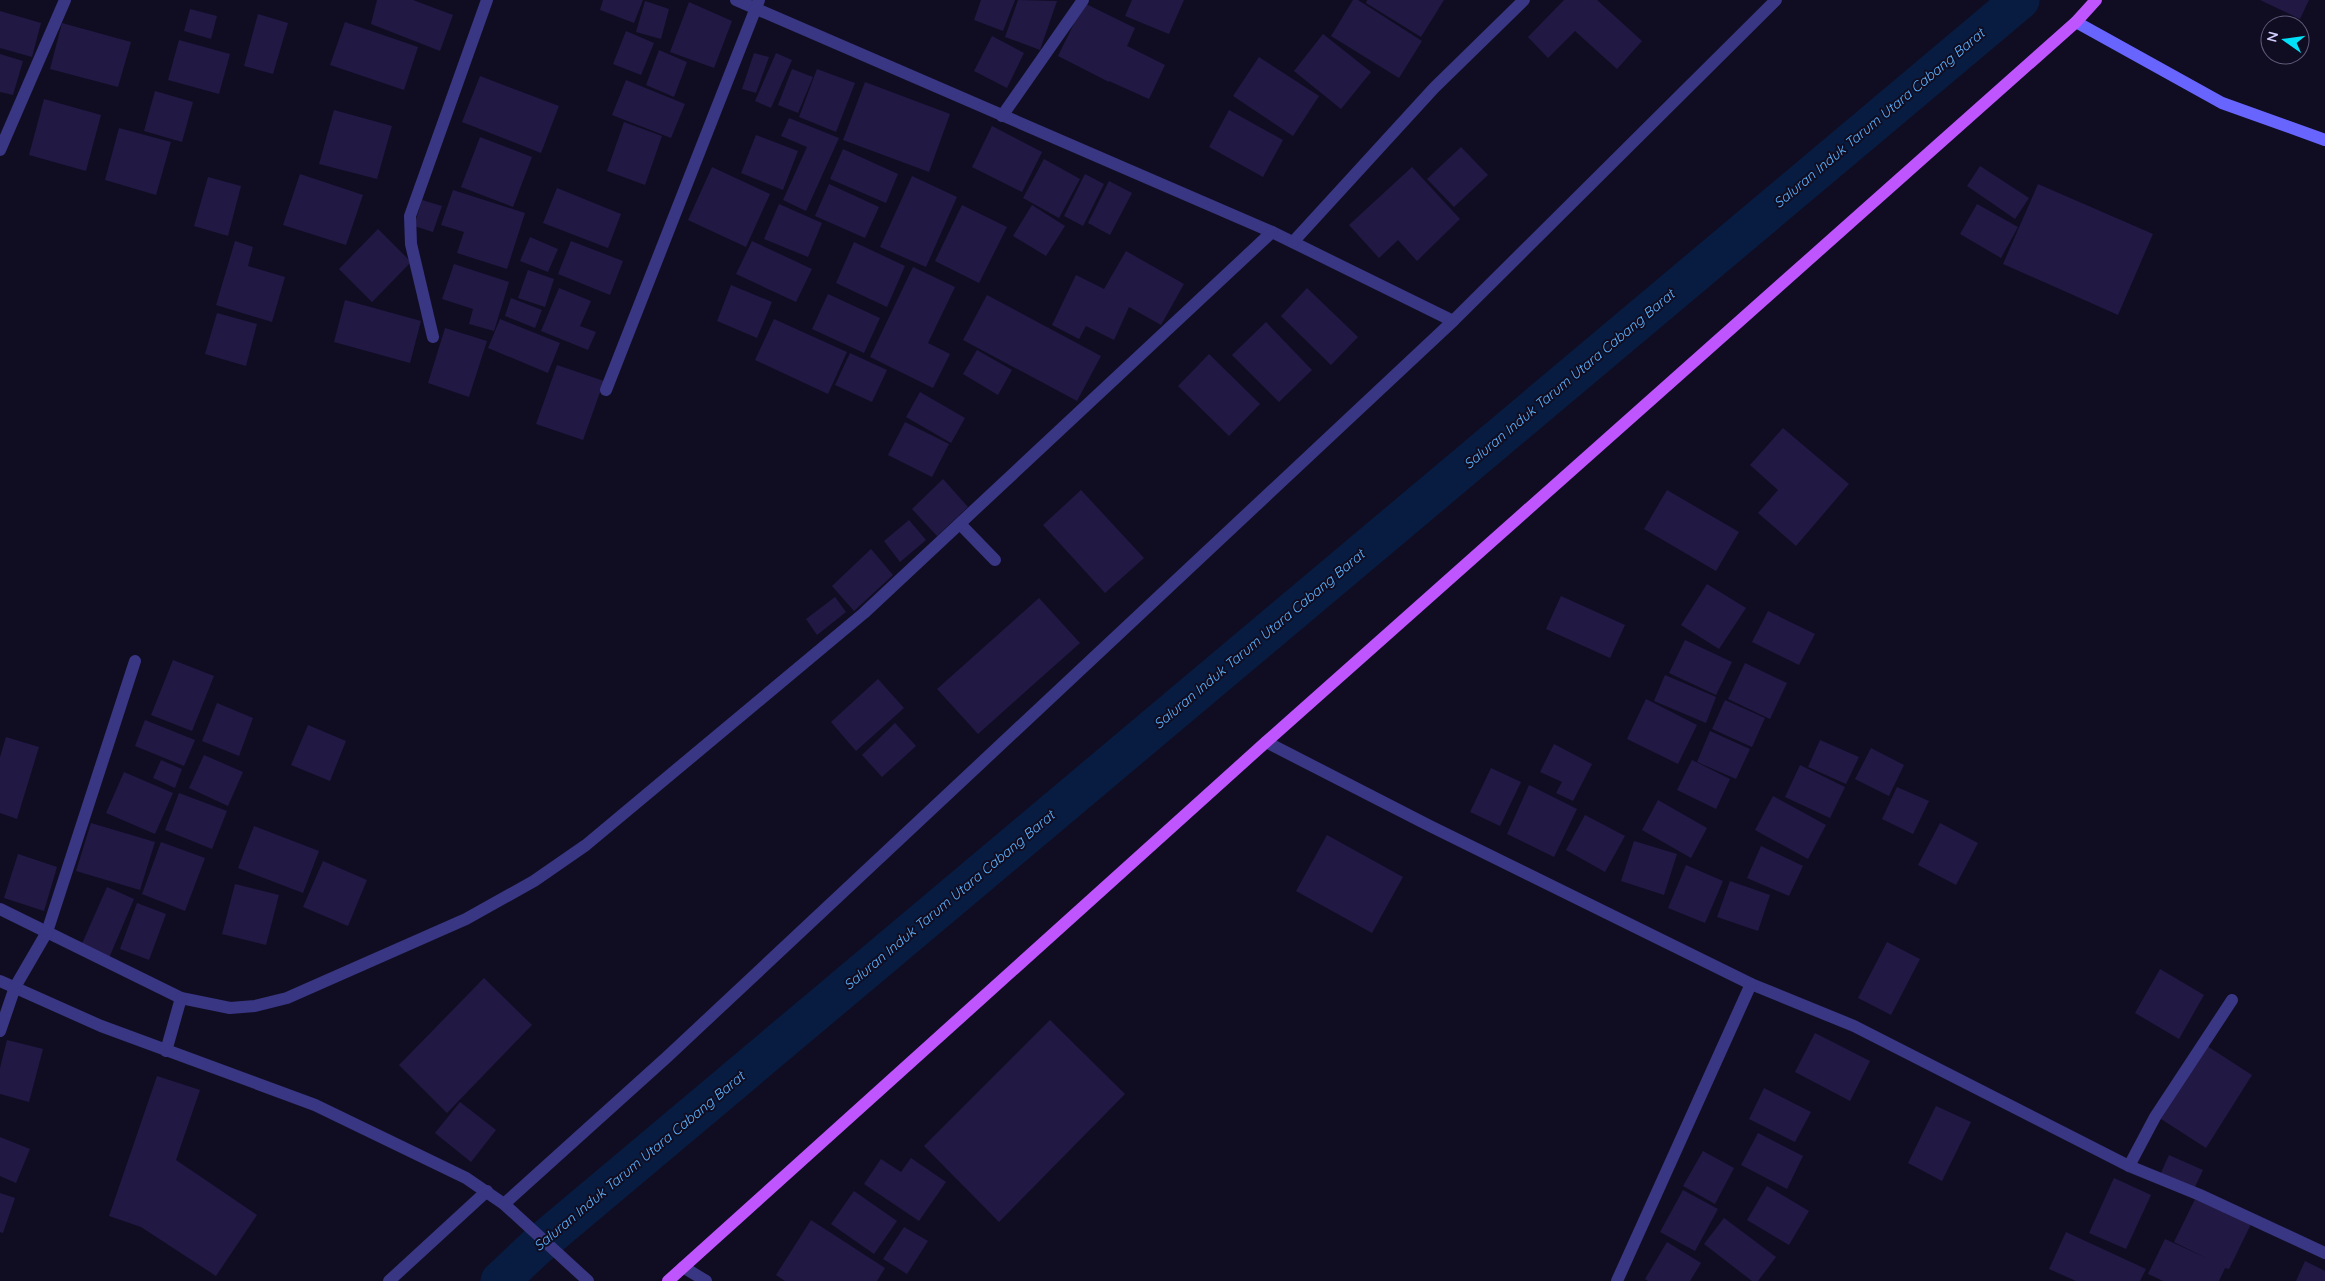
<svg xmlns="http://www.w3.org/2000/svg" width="2325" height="1281" font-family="Quicksand,sans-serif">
  <rect width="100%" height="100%" fill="#100d22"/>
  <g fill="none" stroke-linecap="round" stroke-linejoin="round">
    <path stroke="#081c41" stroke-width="39" d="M500,1281L536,1247L2020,0"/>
  </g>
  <g fill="#211844">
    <path d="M377,0H413L453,15L440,51L371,24Z"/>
    <path d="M603,0H643L634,23L600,10Z"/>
    <path d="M981,0H1015L1003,31L974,20Z"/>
    <path d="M1018,0L1057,1L1040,50L1005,37Z"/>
    <path d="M1132,0H1184L1169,34L1125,16Z"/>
    <path d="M1353,0H1358L1422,41L1399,78L1331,36Z"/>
    <path d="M1367,0H1444L1421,37L1366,3Z"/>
    <path d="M1564,0H1597L1642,41L1617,69L1575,31L1548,58L1528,37Z"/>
    <path d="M2260,0H2309L2300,19Z"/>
    <path d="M645,1L669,9L661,39L636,32Z"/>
    <path d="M689,2L732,21L714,68L670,52Z"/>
    <path d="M1084,3L1135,28L1127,46L1165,65L1149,99L1109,81V82L1058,56Z"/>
    <path d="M190,9L217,16L211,39L184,31Z"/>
    <path d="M0,11L41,23L32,57L0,48Z"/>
    <path d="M258,14L288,23L273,74L244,66Z"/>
    <path d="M345,22L418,47L404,90L330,65Z"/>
    <path d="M62,23L131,42L118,87L50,69Z"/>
    <path d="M626,31L654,43L641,75L613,64Z"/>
    <path d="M1323,34L1371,72L1341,109L1294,71Z"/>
    <path d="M992,36L1024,53L1007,88L974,71Z"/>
    <path d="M179,40L230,54L219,94L168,80Z"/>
    <path d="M659,50L687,62L674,97L646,85Z"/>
    <path d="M754,53L769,57L756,93L742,89Z"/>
    <path d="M776,53L792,60L771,108L755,101Z"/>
    <path d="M0,54L23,61L13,95L0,92Z"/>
    <path d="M1259,57L1319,96L1293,136L1233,96Z"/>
    <path d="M792,69L813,77L798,113L778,105Z"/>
    <path d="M817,69L855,83L836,132L799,117Z"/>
    <path d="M480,76L559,106L541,153L462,122Z"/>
    <path d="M626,80L685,104L671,138L612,115Z"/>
    <path d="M865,82L950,114L929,172L843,140Z"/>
    <path d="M155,91L193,102L182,142L144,131Z"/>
    <path d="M44,99L101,115L86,171L29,155Z"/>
    <path d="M334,110L392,126L377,179L319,164Z"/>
    <path d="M1229,110L1283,140L1263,177L1209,147Z"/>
    <path d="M789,118L839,138L806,211L783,200L807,147L781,136Z"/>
    <path d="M624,122L662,136L645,185L607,171Z"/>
    <path d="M992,126L1042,152L1022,192L972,167Z"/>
    <path d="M119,128L171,142L156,195L105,180Z"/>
    <path d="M756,135L798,151L783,190L741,173Z"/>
    <path d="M480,137L532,157L513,207L461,187Z"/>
    <path d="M1461,147L1488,175L1454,207L1427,179Z"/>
    <path d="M843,149L898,174L886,203L830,179Z"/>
    <path d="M1044,159L1080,179L1059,218L1023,198Z"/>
    <path d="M1980,166L2029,198L2015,219L1967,186Z"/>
    <path d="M712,167L770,194L746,247L688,220Z"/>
    <path d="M1412,167L1460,219L1417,261L1398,240L1379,258L1349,225Z"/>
    <path d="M300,174L363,195L346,245L283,225Z"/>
    <path d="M1085,174L1104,184L1083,226L1064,216Z"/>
    <path d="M912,176L957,197L926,267L880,247Z"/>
    <path d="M208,177L241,186L228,236L194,226Z"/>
    <path d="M1109,181L1132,193L1110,235L1088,223Z"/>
    <path d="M829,184L879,207L865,238L815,216Z"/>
    <path d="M2038,184L2153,234L2118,315L2003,264Z"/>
    <path d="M557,188L621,214L608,248L543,223Z"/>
    <path d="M453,190L525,213L507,269L457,253L464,232L441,225Z"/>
    <path d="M422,200L442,206L433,232L414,226Z"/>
    <path d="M779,204L822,223L808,257L764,239Z"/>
    <path d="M1977,204L2018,227L2001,258L1960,234Z"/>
    <path d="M962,205L1007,227L979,283L935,261Z"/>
    <path d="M1032,205L1065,226L1046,256L1013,236Z"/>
    <path d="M378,229L411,262L372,302L339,269Z"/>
    <path d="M530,237L558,249L548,272L520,261Z"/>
    <path d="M235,241L253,247L248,266L285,277L272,322L216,305Z"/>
    <path d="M571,241L623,261L610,295L558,274Z"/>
    <path d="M752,241L812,269L796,302L736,274Z"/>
    <path d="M854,242L905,266L887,307L836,283Z"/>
    <path d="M1126,251L1184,284L1161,325L1129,307L1114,340L1086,326L1079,339L1052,325L1076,275L1104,289Z"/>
    <path d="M454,264L509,282L494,331L469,324L473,309L442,299Z"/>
    <path d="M913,267L955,287L928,343L950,354L933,388L870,357Z"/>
    <path d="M528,270L554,279L545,307L518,298Z"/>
    <path d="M731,285L772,302L757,338L717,321Z"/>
    <path d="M559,288L591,301L580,326L596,332L588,350L541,331Z"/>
    <path d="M1307,288L1358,337L1331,365L1281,316Z"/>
    <path d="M828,294L880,318L864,353L812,329Z"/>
    <path d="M987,295L1101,356L1077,401L963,340Z"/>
    <path d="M511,298L542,310L535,328L505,316Z"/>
    <path d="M345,300L421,321L410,363L334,342Z"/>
    <path d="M217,313L257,324L246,366L205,354Z"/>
    <path d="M500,319L560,343L548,373L488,348Z"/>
    <path d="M774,319L847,352L828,394L755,360Z"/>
    <path d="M1266,322L1312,370L1279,402L1232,355Z"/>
    <path d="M445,328L487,341L469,397L428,383Z"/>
    <path d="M977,350L1012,370L998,395L963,374Z"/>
    <path d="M850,353L887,370L872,402L835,385Z"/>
    <path d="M1209,354L1260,404L1229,436L1178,386Z"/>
    <path d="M557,365L604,381L583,440L536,424Z"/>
    <path d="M920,392L965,418L951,443L906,417Z"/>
    <path d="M905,422L949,444L932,477L888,455Z"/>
    <path d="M1783,428L1849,484L1796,546L1758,513L1778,490L1750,465Z"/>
    <path d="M943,479L968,507L937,536L912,509Z"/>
    <path d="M1081,490L1144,558L1105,593L1043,525Z"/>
    <path d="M1667,490L1739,532L1716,571L1644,529Z"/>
    <path d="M909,520L926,540L900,562L884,541Z"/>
    <path d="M871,549L893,575L854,611L832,586Z"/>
    <path d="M1707,584L1746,608L1719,649L1681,625Z"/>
    <path d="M1561,596L1625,625L1610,658L1546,629Z"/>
    <path d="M835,597L846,612L817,635L806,619Z"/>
    <path d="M1039,598L1080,643L978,734L937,689Z"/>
    <path d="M1768,611L1815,634L1799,665L1752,642Z"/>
    <path d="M1685,640L1732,662L1716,695L1669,673Z"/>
    <path d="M173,660L214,676L192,731L151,715Z"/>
    <path d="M1745,663L1787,683L1770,719L1728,699Z"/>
    <path d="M1665,675L1716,697L1706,723L1654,701Z"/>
    <path d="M878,679L904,708L856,751L831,722Z"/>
    <path d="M1646,699L1697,725L1678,764L1627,739Z"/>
    <path d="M1725,700L1765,718L1752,747L1712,729Z"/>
    <path d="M217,703L253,718L239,756L202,741Z"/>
    <path d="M145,720L195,740L184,766L135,746Z"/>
    <path d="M895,723L916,746L882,777L862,755Z"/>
    <path d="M308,725L346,741L330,781L291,765Z"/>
    <path d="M1710,731L1750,749L1736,779L1697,762Z"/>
    <path d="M6,737L39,747L17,819L0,813V757Z"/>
    <path d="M1820,740L1859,757L1846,784L1808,767Z"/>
    <path d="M1554,744L1592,764L1573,801L1556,793L1562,782L1540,772Z"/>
    <path d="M1871,748L1904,765L1889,796L1855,779Z"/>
    <path d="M204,755L243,772L228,806L189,788Z"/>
    <path d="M161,760L182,769L175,788L153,778Z"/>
    <path d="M1692,760L1730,779L1716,809L1677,790Z"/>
    <path d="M1800,765L1845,787L1830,818L1785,797Z"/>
    <path d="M1491,768L1521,782L1500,826L1470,812Z"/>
    <path d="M124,772L173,793L155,834L106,813Z"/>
    <path d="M1529,785L1577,809L1554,857L1507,834Z"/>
    <path d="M1897,787L1929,801L1913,834L1882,819Z"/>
    <path d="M179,793L227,811L212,849L165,830Z"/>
    <path d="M1773,796L1826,825L1808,859L1755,830Z"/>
    <path d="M1658,800L1707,828L1691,858L1642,830Z"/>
    <path d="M1585,815L1625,836L1605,872L1566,850Z"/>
    <path d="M91,823L155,842L140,890L76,871Z"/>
    <path d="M1940,823L1978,843L1956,885L1918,865Z"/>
    <path d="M254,826L319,851L303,893L238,868Z"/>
    <path d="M1327,835L1403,877L1372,933L1296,891Z"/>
    <path d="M1634,841L1677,854L1664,895L1621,881Z"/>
    <path d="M161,842L205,858L185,911L142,894Z"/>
    <path d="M1761,846L1803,866L1789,896L1747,878Z"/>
    <path d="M18,854L57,867L44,911L4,898Z"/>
    <path d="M323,861L367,880L348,926L303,907Z"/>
    <path d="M1686,865L1723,881L1705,923L1668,908Z"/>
    <path d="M1730,881L1770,895L1758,931L1717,917Z"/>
    <path d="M235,884L279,895L266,945L222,934Z"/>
    <path d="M107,887L134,899L109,958L81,946Z"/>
    <path d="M137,903L166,914L149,960L120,949Z"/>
    <path d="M1887,942L1920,959L1891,1015L1858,998Z"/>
    <path d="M2160,969L2204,995L2179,1039L2135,1013Z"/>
    <path d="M484,978L532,1025L447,1113L399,1065Z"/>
    <path d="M1050,1020L1125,1094L999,1222L924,1146Z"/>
    <path d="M1815,1033L1870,1061L1850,1101L1795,1072Z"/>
    <path d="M7,1040L43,1049L29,1102L0,1094V1068Z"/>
    <path d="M2207,1046L2252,1075L2206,1148L2161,1119Z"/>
    <path d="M157,1076L200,1090L176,1160L257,1215L216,1276L141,1227L109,1216Z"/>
    <path d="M1764,1088L1811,1112L1795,1142L1749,1119Z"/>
    <path d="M460,1102L496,1130L471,1162L435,1133Z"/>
    <path d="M1936,1106L1971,1122L1942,1181L1908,1163Z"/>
    <path d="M1758,1133L1803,1156L1787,1189L1741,1165Z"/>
    <path d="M0,1137L30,1149L16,1183L0,1176Z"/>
    <path d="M1703,1151L1734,1168L1715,1204L1683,1186Z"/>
    <path d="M2169,1155L2203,1170L2193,1191L2160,1175Z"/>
    <path d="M911,1158L946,1182L919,1221L864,1184L881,1159L901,1172Z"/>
    <path d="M2114,1178L2151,1195L2126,1249L2089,1233Z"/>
    <path d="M1767,1186L1809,1211L1789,1245L1747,1220Z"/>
    <path d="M1683,1190L1718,1209L1695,1251L1660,1232Z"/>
    <path d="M854,1191L897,1221L874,1254L831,1224Z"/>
    <path d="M0,1193L15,1198L3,1233L0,1232Z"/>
    <path d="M2197,1195L2252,1222L2229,1269L2225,1268L2219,1281H2163L2148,1274L2165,1239L2206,1258L2174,1242Z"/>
    <path d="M1724,1218L1776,1257L1758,1281H1752L1704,1244Z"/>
    <path d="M811,1220L885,1268L877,1281H785L776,1275Z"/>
    <path d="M904,1227L928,1241L907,1274L883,1259Z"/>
    <path d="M2066,1232L2146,1269L2140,1281H2076L2049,1269Z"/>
    <path d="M1667,1242L1701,1263L1690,1281H1648L1645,1279Z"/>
    <path d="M2305,1261L2325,1271V1281H2296Z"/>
  </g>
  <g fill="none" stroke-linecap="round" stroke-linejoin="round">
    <g stroke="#393683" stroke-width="12">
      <path d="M736,0L1272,232L1453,321"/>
      <path d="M1002,116L1083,0"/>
      <path d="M0,150L65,0"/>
      <path d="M1293,242L1434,88L1524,0"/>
      <path d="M433,337L411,244L410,216L487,0"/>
      <path d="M606,390L759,0"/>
      <path d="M960,524L995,560"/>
      <path d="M1266,742L1430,826L1751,984L1854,1026L2129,1166L2200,1195L2325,1253"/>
      <path d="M0,909L181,998L230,1008L255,1006L287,998L466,919L534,881L586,845L864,613L1272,232"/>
      <path d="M0,981L101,1026L315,1105L466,1178L504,1204L588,1281"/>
      <path d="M0,1031L15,987L47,932L135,661"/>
      <path d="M166,1051L181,998"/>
      <path d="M2129,1166L2155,1117L2232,1000"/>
      <path d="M504,1204L667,1057L1453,321L1776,0"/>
      <path d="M683,1267L706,1281"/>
      <path d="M389,1281L487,1191"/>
      <path d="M1617,1281L1751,984"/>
    </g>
    <path stroke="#6865ff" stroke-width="12" d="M2076,22L2222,103L2325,140"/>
    <path stroke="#bf55ff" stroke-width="12" d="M668,1281L1266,742L2076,22L2096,0"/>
  </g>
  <g text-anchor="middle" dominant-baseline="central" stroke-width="4" stroke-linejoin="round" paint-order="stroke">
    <g font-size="14" font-style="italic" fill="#5cb4ff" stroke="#100d22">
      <text transform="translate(1879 118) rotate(-40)">Saluran Induk Tarum Utara Cabang Barat</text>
      <text transform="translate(1569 379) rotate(-40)">Saluran Induk Tarum Utara Cabang Barat</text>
      <text transform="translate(1259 639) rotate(-40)">Saluran Induk Tarum Utara Cabang Barat</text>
      <text transform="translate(949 900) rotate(-40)">Saluran Induk Tarum Utara Cabang Barat</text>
      <text transform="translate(639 1161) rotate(-40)">Saluran Induk Tarum Utara Cabang Barat</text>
    </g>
  </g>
  <g transform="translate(2285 40) rotate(284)"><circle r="24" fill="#100d22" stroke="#5e5a7a"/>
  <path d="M0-4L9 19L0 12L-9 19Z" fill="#00e1f9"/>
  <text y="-8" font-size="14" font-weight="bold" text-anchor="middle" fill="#d4ceff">N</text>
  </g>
</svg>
